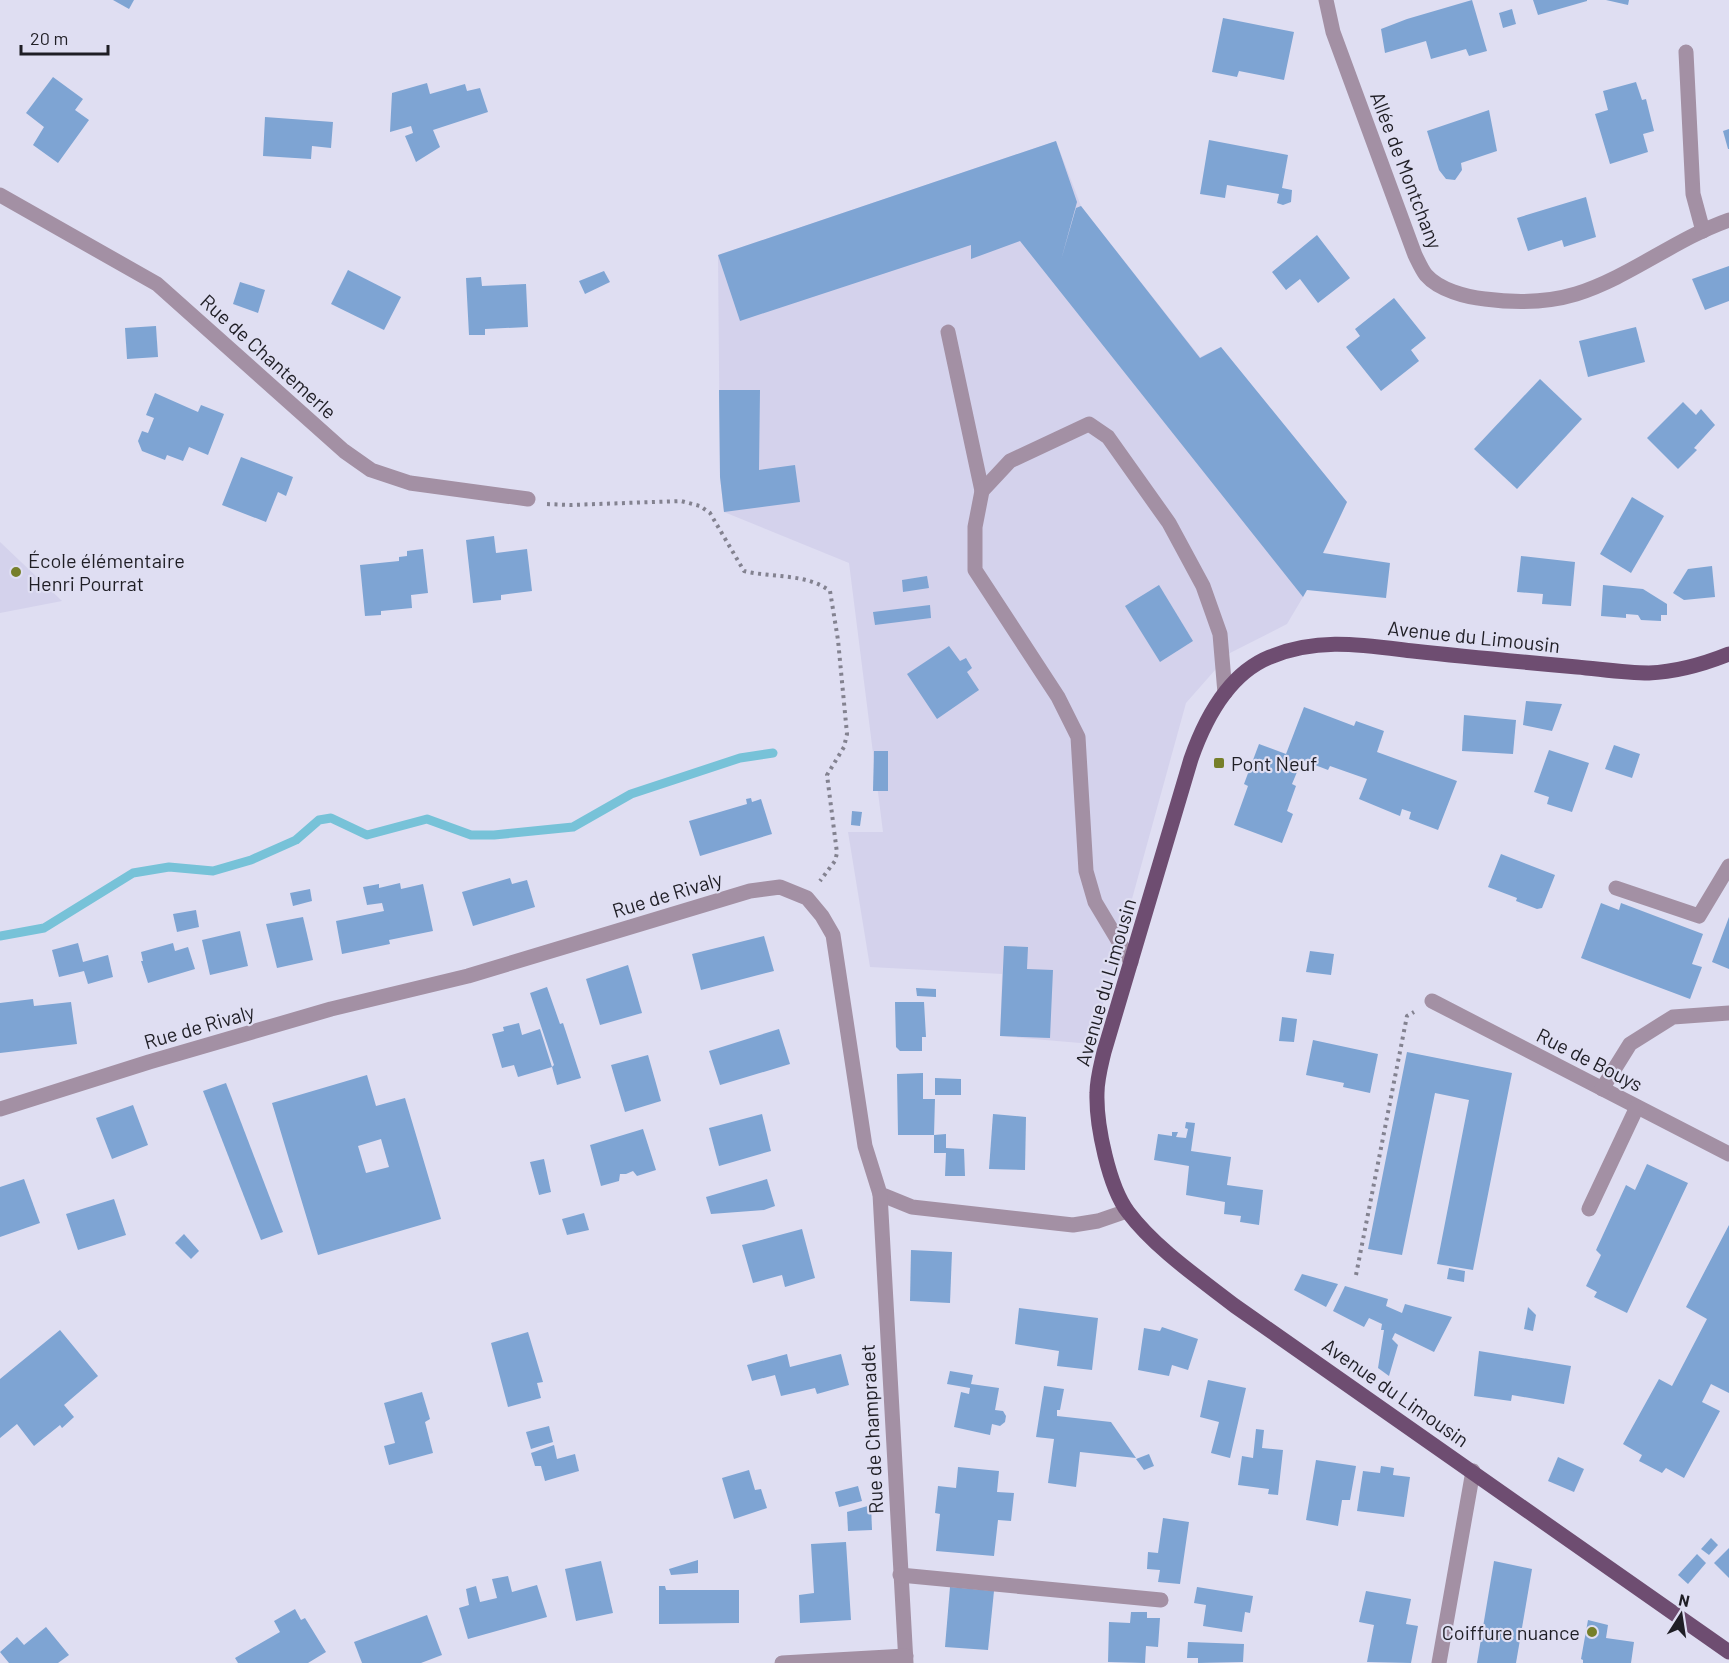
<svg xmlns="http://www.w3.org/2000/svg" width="1729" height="1663" font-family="Barlow,sans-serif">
  <rect width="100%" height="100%" fill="#dfdef2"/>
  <g fill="#d4d2ec">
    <path d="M1056,141L1081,206L1200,357L1221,347L1347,502L1303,597L1287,624L1230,653L1186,703L1092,1044L1000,1036L1002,974L870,967L848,832H883L849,563L724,512L720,477L718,255Z"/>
    <path d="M0,542L62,601L0,613Z"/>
  </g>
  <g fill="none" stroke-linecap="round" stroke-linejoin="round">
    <path stroke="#77c2d8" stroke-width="9" d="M0,936L44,928L133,873L169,867L213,871L251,860L296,840L319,820L331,818L367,835L427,819L471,835H494L573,827L631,794L740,758L773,753"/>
  </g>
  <g fill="#7ea4d3" fill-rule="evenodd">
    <path d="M113,0H134L129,9Z"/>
    <path d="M1472,0L1487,51L1469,56L1466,49L1431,59L1426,41L1385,53L1381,29L1407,19Z"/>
    <path d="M1533,0H1587V1L1538,15Z"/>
    <path d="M1606,0H1629L1628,5Z"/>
    <path d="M1512,9L1516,24L1503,28L1499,13Z"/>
    <path d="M1223,18L1294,32L1284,80L1239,71L1237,77L1212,72Z"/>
    <path d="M53,77L83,99L75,110L89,120L58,163L33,145L44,127L26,113Z"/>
    <path d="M1636,82L1642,100L1646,99L1654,131L1643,134L1648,152L1610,164L1595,114L1608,110L1603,91Z"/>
    <path d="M427,83L430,94L465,84L467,91L480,88L488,112L433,130L440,147L416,162L405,136L413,133L411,126L390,132L392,93Z"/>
    <path d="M1489,110L1497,151L1461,163L1462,170L1455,180L1446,179L1439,170L1427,131Z"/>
    <path d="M265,117L333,122L331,148L312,146L311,159L263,156Z"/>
    <path d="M1729,129V149H1728L1723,131Z"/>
    <path d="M1209,140L1288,155L1282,188L1292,190L1291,202L1283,205L1277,203L1279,194L1227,185L1225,198L1200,194Z"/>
    <path d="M1056,141L1077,202L1061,260L1076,208L1081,206L1200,358L1221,347L1347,502L1323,553L1390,563L1386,598L1307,590L1303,597L1020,241L971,259V245L740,321L718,255Z"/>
    <path d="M1586,197L1596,237L1564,247L1562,240L1528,251L1517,218Z"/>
    <path d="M1317,235L1350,278L1318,303L1300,279L1286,290L1272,272Z"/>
    <path d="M1729,266V301L1705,310L1692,279Z"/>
    <path d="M348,270L401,297L384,330L331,304Z"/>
    <path d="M604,271L610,282L585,294L579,281Z"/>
    <path d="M481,277L482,286L526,284L528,327L485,329V335H469L466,278Z"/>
    <path d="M240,282L265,290L258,313L233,304Z"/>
    <path d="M1394,298L1426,338L1411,350L1419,361L1381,391L1346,347L1360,336L1355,329Z"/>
    <path d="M156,326L158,357L127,359L125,328Z"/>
    <path d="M1636,327L1645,362L1588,377L1579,341Z"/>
    <path d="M1540,379L1582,419L1517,489L1474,449Z"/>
    <path d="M719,390H760L759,470L795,465L800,502L724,512L720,477Z"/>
    <path d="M155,393L198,412L201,405L224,414L208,455L189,447L183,461L167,455L165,460L142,451L138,441L142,431L148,433L154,418L146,415Z"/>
    <path d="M1683,402L1696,415L1701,409L1715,425L1694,448L1697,450L1678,469L1647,438Z"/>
    <path d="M241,457L293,477L286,496L278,492L266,522L222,505Z"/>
    <path d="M1632,497L1664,516L1631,573L1600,554Z"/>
    <path d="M494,536L496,553L527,549L532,591L501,595V600L473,603L466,540Z"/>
    <path d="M423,549L428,593L411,595L412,608L381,611V615L365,616L360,565L399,561V557L407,556V551Z"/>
    <path d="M1521,556L1575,562L1571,606L1542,604L1543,594L1517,592Z"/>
    <path d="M1712,566L1715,597L1684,600L1673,593L1688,569Z"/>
    <path d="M927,576L929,588L903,592L902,580Z"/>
    <path d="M1159,585L1193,641L1160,662L1125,606Z"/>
    <path d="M1603,585L1643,589L1667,604V615H1661V621L1641,620L1638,615L1626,614V618L1601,616Z"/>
    <path d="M930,605L931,618L875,625L873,612Z"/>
    <path d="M949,646L960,661L966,658L972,668L967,672L979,690L937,719L907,674Z"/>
    <path d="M1526,701L1562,704L1552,731L1523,725Z"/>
    <path d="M1304,707L1354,726L1356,721L1384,731L1377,752L1457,781L1438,830L1409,819L1411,812L1402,809L1400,816L1359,799L1367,779L1330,766L1328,770L1302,760L1292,784L1296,786L1287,811L1293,814L1282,843L1234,825L1248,786L1244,784L1259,744L1286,754Z"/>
    <path d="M1464,715L1516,720L1513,754L1462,751Z"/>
    <path d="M1614,745L1640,754L1632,778L1605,769Z"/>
    <path d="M1549,750L1589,763L1572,812L1547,804L1549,797L1534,792Z"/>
    <path d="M874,751H888V791H873Z"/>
    <path d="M751,798L752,802L761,799L772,834L700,856L689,821L747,804L746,799Z"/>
    <path d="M852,811L862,812L860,826L851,825Z"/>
    <path d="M1501,854L1555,875L1542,908L1537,909L1516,901L1517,898L1488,887Z"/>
    <path d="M510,878L512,884L527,880L535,907L473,926L462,892Z"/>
    <path d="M400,883L401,889L423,884L433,931L389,940L390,944L342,954L336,921L384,911L382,903L367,905L363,887L379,884V888Z"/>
    <path d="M310,889L312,901L293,906L290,893Z"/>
    <path d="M1601,903L1619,910L1621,903L1703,934L1692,964L1702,967L1690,999L1581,958Z"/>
    <path d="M196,910L199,927L177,932L173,914Z"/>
    <path d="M303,917L313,960L277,968L266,924Z"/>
    <path d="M1729,917V969L1712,962Z"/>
    <path d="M240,931L248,966L210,975L202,940Z"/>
    <path d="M764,936L774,971L701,990L692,954Z"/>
    <path d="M78,943L83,962L108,955L113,977L88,984L84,971L59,977L52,950Z"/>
    <path d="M173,943L175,951L188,947L195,969L148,983L141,961H143L141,952Z"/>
    <path d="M1004,946L1028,947L1027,969L1053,970L1050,1038L1000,1036Z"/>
    <path d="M1310,951L1334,954L1331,975L1306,972Z"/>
    <path d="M628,965L642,1013L600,1025L586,979Z"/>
    <path d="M547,987L560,1024L563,1023L581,1078L557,1085L552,1067L554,1065L530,993Z"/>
    <path d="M916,988L936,989V997L917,996Z"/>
    <path d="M33,999L34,1006L71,1002L77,1044L0,1053V1003Z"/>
    <path d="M895,1002H924L926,1037H922V1051H900L896,1047Z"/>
    <path d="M1282,1017L1297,1019L1294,1042L1279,1041Z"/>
    <path d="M519,1023L522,1035L540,1029L552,1067L518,1077L514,1065L502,1068L492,1034L504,1031L503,1027Z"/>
    <path d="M779,1029L790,1064L720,1085L709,1051Z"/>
    <path d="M1313,1040L1378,1054L1370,1093L1343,1087L1344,1083L1306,1075Z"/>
    <path d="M1407,1052L1512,1073L1473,1270L1437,1264L1469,1100L1435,1093L1402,1255L1368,1249Z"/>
    <path d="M648,1055L661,1101L625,1112L611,1065Z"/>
    <path d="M923,1073V1099H935L934,1135H898L897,1074Z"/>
    <path d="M367,1075L376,1106L405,1098L441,1219L318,1255L272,1103ZM381,1139L389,1167L366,1173L358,1146Z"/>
    <path d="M935,1078L961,1079V1095H935Z"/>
    <path d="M226,1083L283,1232L261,1240L203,1091Z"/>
    <path d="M133,1105L148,1145L112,1159L96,1118Z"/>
    <path d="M762,1114L771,1151L719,1166L709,1128Z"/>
    <path d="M993,1114L1026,1117L1025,1170L989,1169Z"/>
    <path d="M1186,1122L1195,1123L1191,1151L1231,1157L1227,1185L1263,1190L1259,1225L1240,1222L1241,1216L1224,1214L1225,1202L1186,1195L1189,1166L1154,1160L1158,1134L1172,1136V1132H1178L1176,1137L1186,1138L1188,1129L1185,1128Z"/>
    <path d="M643,1129L656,1170L637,1176L633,1171L626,1174H620L619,1181L601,1186L590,1145Z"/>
    <path d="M946,1134V1148L964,1149L965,1176H945L946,1153H934V1135Z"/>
    <path d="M544,1159L551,1192L539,1195L530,1162Z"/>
    <path d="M1647,1164L1688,1183L1627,1313L1594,1297L1597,1292L1586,1286L1601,1255L1596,1250L1626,1185L1635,1190Z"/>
    <path d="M24,1179L40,1223L0,1237V1187Z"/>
    <path d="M767,1179L775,1206L764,1210L711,1214L706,1197Z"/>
    <path d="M114,1199L126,1235L78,1250L66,1214Z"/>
    <path d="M584,1213L589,1230L567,1235L562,1219Z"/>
    <path d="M1729,1225V1393L1711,1384L1702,1402L1720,1411L1684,1478L1666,1468L1662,1473L1639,1461L1642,1455L1623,1444L1659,1379L1672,1386L1707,1319L1686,1307Z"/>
    <path d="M802,1229L815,1278L785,1287L782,1275L753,1283L742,1245Z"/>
    <path d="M184,1234L199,1251L191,1259L175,1243Z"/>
    <path d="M911,1250L952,1252L950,1303L910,1301Z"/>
    <path d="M1449,1268L1465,1271L1464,1282L1447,1279Z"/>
    <path d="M1302,1274L1338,1284L1326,1307L1294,1290Z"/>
    <path d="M1345,1286L1388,1299L1386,1306L1402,1313L1405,1304L1452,1317L1434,1352L1395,1333L1392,1339L1398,1345L1389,1376L1378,1368L1384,1330H1381L1382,1324L1369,1318L1364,1327L1333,1311Z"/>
    <path d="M1528,1307L1536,1315L1533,1331L1524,1329Z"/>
    <path d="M1019,1308L1098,1318L1092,1370L1057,1366L1059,1351L1015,1344Z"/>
    <path d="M1162,1327L1198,1339L1188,1370L1172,1365L1169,1376L1138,1370L1144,1328L1160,1331Z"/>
    <path d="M60,1330L98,1376L64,1405L74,1417L62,1428L60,1425L34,1446L17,1424L0,1438V1379Z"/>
    <path d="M528,1332L543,1382L537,1383L541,1398L508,1407L491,1343Z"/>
    <path d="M1479,1351L1571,1366L1564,1404L1512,1395L1511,1401L1474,1396Z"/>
    <path d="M787,1354L790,1367L841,1354L849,1385L817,1394L815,1388L781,1396L775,1375L752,1381L747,1365Z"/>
    <path d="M950,1371L973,1375L971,1384L999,1388L995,1410L1003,1411L1006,1416L1005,1422L1000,1426L992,1424L990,1435L954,1427L961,1392L969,1394L970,1388L947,1384Z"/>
    <path d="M1208,1380L1246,1388L1230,1458L1211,1453L1219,1422L1200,1417Z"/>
    <path d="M1044,1386L1064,1389L1060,1410H1057V1416L1111,1422L1136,1458L1080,1452L1076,1487L1048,1483L1054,1439L1036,1437Z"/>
    <path d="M422,1392L430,1419L425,1422L433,1453L389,1465L384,1446L395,1443L384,1403Z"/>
    <path d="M549,1426L553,1442L531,1449L526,1432Z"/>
    <path d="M1256,1429L1264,1430L1262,1448L1283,1450L1278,1495L1268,1494L1269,1489L1238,1485L1242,1456L1253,1458Z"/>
    <path d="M554,1445L557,1459L575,1454L579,1471L545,1481L541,1466H535L531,1453Z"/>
    <path d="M1149,1454L1154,1466L1144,1470L1136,1459Z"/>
    <path d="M1558,1457L1584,1469L1574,1492L1548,1481Z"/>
    <path d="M1316,1460L1356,1466L1350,1500H1342L1338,1526L1306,1520Z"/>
    <path d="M1381,1466L1394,1468L1393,1475L1410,1477L1404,1517L1357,1511L1363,1471L1380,1473Z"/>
    <path d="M958,1467L999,1471L997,1492L1014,1493L1011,1521L998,1520L994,1556L936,1551L940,1514L935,1513L938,1486L956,1488Z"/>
    <path d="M749,1470L755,1490L761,1489L767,1508L734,1519L722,1478Z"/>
    <path d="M858,1486L862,1501L839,1507L835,1492Z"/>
    <path d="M871,1505L872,1530L848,1531L847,1512Z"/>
    <path d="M1163,1518L1189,1522L1180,1584L1158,1582L1160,1570L1147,1569L1148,1552L1158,1553Z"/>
    <path d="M1711,1538L1718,1545L1709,1555L1701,1549Z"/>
    <path d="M846,1542L851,1620L800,1623L799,1595L814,1593L811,1544Z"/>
    <path d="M1729,1548V1578L1714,1563Z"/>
    <path d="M1697,1554L1706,1563L1688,1584L1678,1575Z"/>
    <path d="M698,1560V1573L671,1575L669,1569Z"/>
    <path d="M601,1561L613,1613L576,1621L565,1569Z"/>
    <path d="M1494,1561L1532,1569L1516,1663H1477Z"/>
    <path d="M508,1576L512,1592L537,1585L547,1617L468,1639L459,1608L469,1605L466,1589L476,1586L480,1602L497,1598L492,1579Z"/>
    <path d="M659,1586H665L666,1590H739V1623L659,1624Z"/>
    <path d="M950,1587L994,1591L988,1650L945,1647Z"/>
    <path d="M1197,1587L1253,1596L1250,1613L1245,1612L1242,1632L1203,1626L1206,1605L1194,1603Z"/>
    <path d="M1366,1591L1411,1599L1406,1624L1418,1626L1411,1663L1367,1662L1374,1625L1359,1622Z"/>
    <path d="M295,1609L301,1620L305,1618L326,1652L308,1663H238L235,1658L280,1632L274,1621Z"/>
    <path d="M1131,1612H1147V1618H1160L1158,1647L1146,1646L1145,1663L1108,1662L1109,1622L1130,1623Z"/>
    <path d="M427,1615L442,1655L421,1663H362L354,1642Z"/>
    <path d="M1588,1620L1608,1625L1606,1638L1634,1642L1631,1663H1583V1660L1581,1659Z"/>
    <path d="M46,1627L69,1655L58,1663H9L0,1652L17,1637L24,1645Z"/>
    <path d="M1188,1642L1244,1644L1243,1662L1198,1663V1658H1187Z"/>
  </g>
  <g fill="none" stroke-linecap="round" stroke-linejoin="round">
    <g stroke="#838290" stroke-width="4" stroke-dasharray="3 4.5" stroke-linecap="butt">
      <path d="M547,504L570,505L681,501L700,506L710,513L744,571C772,578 806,573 830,591L838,640L847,734L844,747L827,775L837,853L835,861L820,881"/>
      <path d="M1356,1275L1407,1016L1414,1012"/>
    </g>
    <g stroke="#a390a4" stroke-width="15">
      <path d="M1326,0L1333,32L1415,255C1418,261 1422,270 1426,275C1439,290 1466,297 1485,299C1515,303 1546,303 1576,294C1630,277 1675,239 1729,220"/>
      <path d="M1686,52L1693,194L1703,231"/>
      <path d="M0,195L157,284L344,451L371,470L410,483L528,499"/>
      <path d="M948,332L982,491"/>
      <path d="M1616,888L1699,916L1729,866"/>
      <path d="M1131,962L1095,902L1086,871L1078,737L1058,697L975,570V527L982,491L1010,461L1089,424L1108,437L1169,523L1203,586L1220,634L1225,693"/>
      <path d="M1432,1001L1729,1154"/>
      <path d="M1602,1089L1630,1044L1673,1017L1729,1013"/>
      <path d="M0,1109L149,1062L331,1009L468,976L750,891L780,887L807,898L822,916L833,935L865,1146L880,1194L912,1207L1073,1225L1098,1221L1127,1211"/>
      <path d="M880,1194L906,1663"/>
      <path d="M1589,1209L1637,1107"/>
      <path d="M900,1575L1161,1600"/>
      <path d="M782,1663L906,1656"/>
      <path d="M1439,1663L1473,1471"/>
    </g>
    <path stroke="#6e4d71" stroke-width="15" d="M1729,654C1704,664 1676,672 1649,673C1625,673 1600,669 1577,667C1522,662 1468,657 1413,651C1363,645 1318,637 1270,657C1228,674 1205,719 1191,759L1104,1052C1101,1065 1097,1079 1097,1093C1096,1125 1109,1187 1128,1212C1155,1248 1199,1278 1235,1306L1729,1652"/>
  </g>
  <g fill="#767f2a" stroke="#dfdef2" stroke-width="2">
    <circle cx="16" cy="572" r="6"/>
    <rect x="1213" y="757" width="12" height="12" rx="3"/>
    <circle cx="1592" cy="1632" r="6"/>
  </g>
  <g text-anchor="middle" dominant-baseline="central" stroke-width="4.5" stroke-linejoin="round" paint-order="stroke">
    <g font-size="20" fill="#1f1e25" stroke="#dfdef2">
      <text transform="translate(1407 170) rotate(69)">Allée de Montchany</text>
      <text transform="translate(269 356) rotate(42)">Rue de Chantemerle</text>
      <text transform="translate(1474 636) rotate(6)">Avenue du Limousin</text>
      <text transform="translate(667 894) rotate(-17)">Rue de Rivaly</text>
      <text transform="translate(1105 982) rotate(-74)">Avenue du Limousin</text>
      <text transform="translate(199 1026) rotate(-16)">Rue de Rivaly</text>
      <text transform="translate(1590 1059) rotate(27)">Rue de Bouys</text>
      <text transform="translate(1396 1392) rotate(35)">Avenue du Limousin</text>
      <text transform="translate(871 1429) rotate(-93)">Rue de Champradet</text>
    </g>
    <g font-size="20" fill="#1f1e25" stroke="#dfdef2" text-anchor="start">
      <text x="28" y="560">École élémentaire<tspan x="28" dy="23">Henri Pourrat</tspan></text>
      <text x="1231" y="763">Pont Neuf</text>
      <text x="1580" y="1632" text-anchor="end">Coiffure nuance</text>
    </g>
  </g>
  <g transform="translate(1681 1615) rotate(12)" stroke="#dfdef2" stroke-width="4.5" paint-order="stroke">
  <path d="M0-4.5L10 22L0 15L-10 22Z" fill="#1f1e25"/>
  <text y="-9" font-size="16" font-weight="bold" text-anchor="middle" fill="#1f1e25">N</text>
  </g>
  <path d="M21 45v9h87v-9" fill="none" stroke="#1f1e25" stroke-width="3"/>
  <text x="30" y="45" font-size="18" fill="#1f1e25" stroke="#dfdef2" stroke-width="4.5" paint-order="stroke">20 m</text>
</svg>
